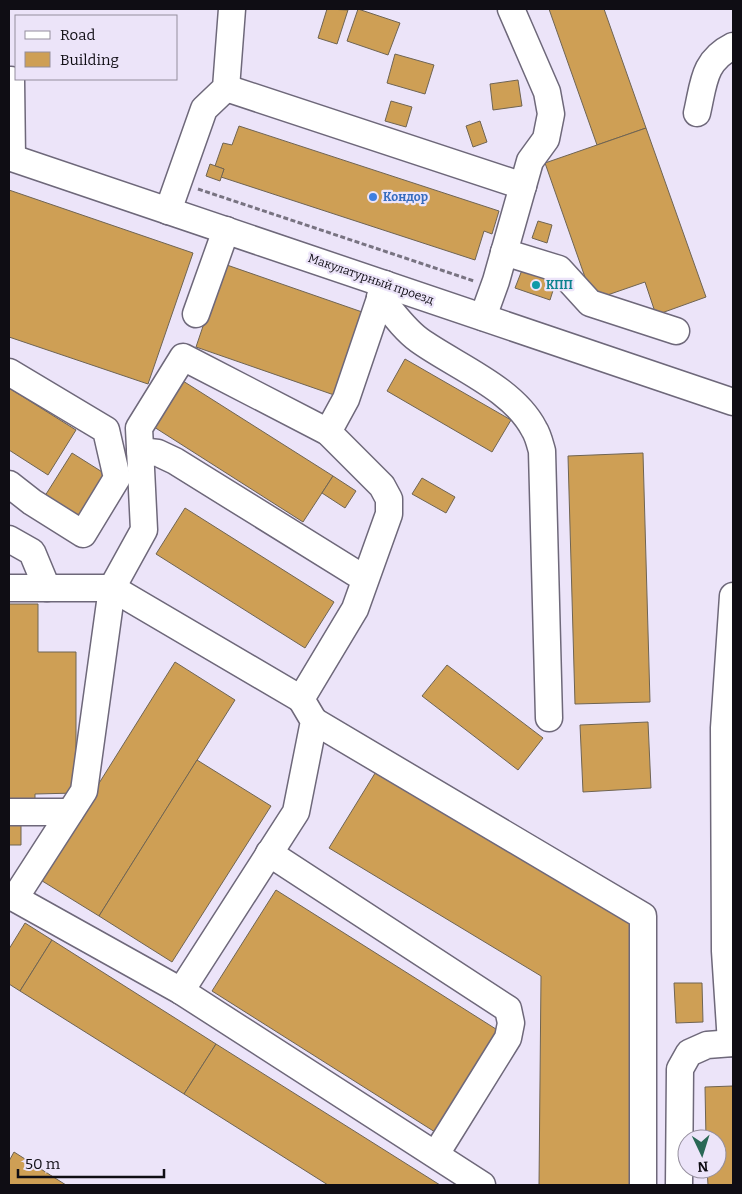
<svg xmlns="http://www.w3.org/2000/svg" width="742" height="1194" font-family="Bitter,serif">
  <rect width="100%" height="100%" fill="#ece4f9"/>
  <g fill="#ce9f55" stroke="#6f6453">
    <path d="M327,9L348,10L337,44L318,38Z"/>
    <path d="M358,9L400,23L388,55L347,41Z"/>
    <path d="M549,9H604L646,128L597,145Z"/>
    <path d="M395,54L434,65L425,94L387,83Z"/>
    <path d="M518,80L522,106L493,110L490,84Z"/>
    <path d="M391,101L412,107L406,127L385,121Z"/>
    <path d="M480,121L487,142L473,147L466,126Z"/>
    <path d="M239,126L499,211L492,234L484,231L475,260L221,177L224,169L215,166L223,143L232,145Z"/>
    <path d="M646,128L706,297L656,315L645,282L593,300L545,163Z"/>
    <path d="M210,164L224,169L220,181L206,176Z"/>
    <path d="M9,190L193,253L148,384L9,337Z"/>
    <path d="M538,221L552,225L547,243L532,238Z"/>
    <path d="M224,264L365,313L337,396L196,347Z"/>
    <path d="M522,270L556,281L550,300L515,288Z"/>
    <path d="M405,359L511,420L492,452L387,391Z"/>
    <path d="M183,381L333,476L303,522L154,427Z"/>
    <path d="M9,388L76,430L48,475L9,450Z"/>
    <path d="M72,453L107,475L78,521L43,499Z"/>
    <path d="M643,453L650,702L575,704L568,456Z"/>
    <path d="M333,476L356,491L345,508L322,493Z"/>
    <path d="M422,478L455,497L446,513L412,494Z"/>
    <path d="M185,508L334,602L305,648L156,554Z"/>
    <path d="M9,604H38V652H76V793L35,794V804H9Z"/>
    <path d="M175,662L235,700L99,916L39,879Z"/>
    <path d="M447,665L543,738L518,770L422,696Z"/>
    <path d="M648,722L651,788L583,792L580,725Z"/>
    <path d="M197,760L271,806L172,962L99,916Z"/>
    <path d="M377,770L634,921L632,1185H539L541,976L329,848Z"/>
    <path d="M21,820V845H9V821Z"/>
    <path d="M276,890L499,1031L435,1132L212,991Z"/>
    <path d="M25,923L52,940L20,991L9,984V949Z"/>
    <path d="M52,940L216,1044L184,1094L20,991Z"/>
    <path d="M674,983H702L703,1022L676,1023Z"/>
    <path d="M216,1044L440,1185H328L184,1094Z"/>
    <path d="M733,1086V1185H708L707,1169H717V1139H706L705,1087Z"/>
    <path d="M14,1152L66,1185H9V1161Z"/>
  </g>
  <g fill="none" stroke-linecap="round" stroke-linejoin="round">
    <g stroke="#6e687a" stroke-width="29">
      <g id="minor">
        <path d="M11,80L12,158"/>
        <path d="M226,88L523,186"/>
        <path d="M697,113C704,83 703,61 733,46"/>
        <path d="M9,157L733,402"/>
        <path d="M168,211L204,109L226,88L232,9"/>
        <path d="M504,252L559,269L590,303L676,331"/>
        <path d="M380,297C392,312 404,329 419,340C455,366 513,388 534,429C538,435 540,444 542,451L549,718"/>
        <path d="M196,314L226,230"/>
        <path d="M483,317L496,281L530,161L546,139L551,114L547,92L511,9"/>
        <path d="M9,372L106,430L117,478L83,534L32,502L9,484"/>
        <path d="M328,432L346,399L385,284"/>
        <path d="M140,451L158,453L175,461L365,579"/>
        <path d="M9,539L32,552L47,588"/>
        <path d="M9,588H112L301,699"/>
        <path d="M314,721L643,916V1185"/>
        <path d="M9,812H70"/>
        <path d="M269,853L508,1009L511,1023L508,1038L436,1154"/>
        <path d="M9,895L181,991L482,1185"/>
        <path d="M15,898L84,791L112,588L144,530L139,428L183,357L328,432L382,486L389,499V514L355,609L301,699L314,721L296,812L181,991"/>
        <path d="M731,1043L725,951L724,728L733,596"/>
        <path d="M679,1185L680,1069L689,1053L707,1045L733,1043"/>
      </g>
    </g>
    <path stroke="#787381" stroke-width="3" stroke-dasharray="5 2.5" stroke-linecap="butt" d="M198,189L474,281"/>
    <use href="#minor" stroke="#fff" stroke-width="26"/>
  </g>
  <circle fill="#3f7fe0" stroke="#ece4f9" stroke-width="2" cx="373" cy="197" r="5"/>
  <circle fill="#0f9aa8" stroke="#ece4f9" stroke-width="2" cx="536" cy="285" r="5"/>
  <g text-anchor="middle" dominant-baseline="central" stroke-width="4.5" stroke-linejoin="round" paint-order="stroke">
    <g font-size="12" font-weight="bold" fill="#366cbe" stroke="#ece4f9" text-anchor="start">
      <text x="383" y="197">Кондор</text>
    </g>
    <g font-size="12" fill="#0f0d14" stroke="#ece4f9">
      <text transform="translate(371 279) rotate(19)">Макулатурный проезд</text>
    </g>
    <g font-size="12" font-weight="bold" fill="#0d838f" stroke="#ece4f9" text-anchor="start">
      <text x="546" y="285">КПП</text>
    </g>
  </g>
  <rect width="742" height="1194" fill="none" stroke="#0f0d14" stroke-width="20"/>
  <rect x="15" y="15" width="162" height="65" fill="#ece4f9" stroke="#948e9d"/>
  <rect x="25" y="31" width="25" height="8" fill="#ffffff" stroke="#948e9d"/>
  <text x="60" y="40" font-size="15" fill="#0f0d14">Road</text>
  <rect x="25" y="52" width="25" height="15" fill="#ce9f55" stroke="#948e9d"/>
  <text x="60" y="65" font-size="15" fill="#0f0d14">Building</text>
  <g transform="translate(702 1154) rotate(176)"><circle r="24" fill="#ece4f9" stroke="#948e9d"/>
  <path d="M0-4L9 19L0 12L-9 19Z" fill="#296856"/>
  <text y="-8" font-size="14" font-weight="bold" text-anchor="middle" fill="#0f0d14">N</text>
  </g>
  <path d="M18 1169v8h146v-8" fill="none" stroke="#0f0d14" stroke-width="2.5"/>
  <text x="25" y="1169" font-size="15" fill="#0f0d14" stroke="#ece4f9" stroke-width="4" paint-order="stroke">50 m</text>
</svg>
